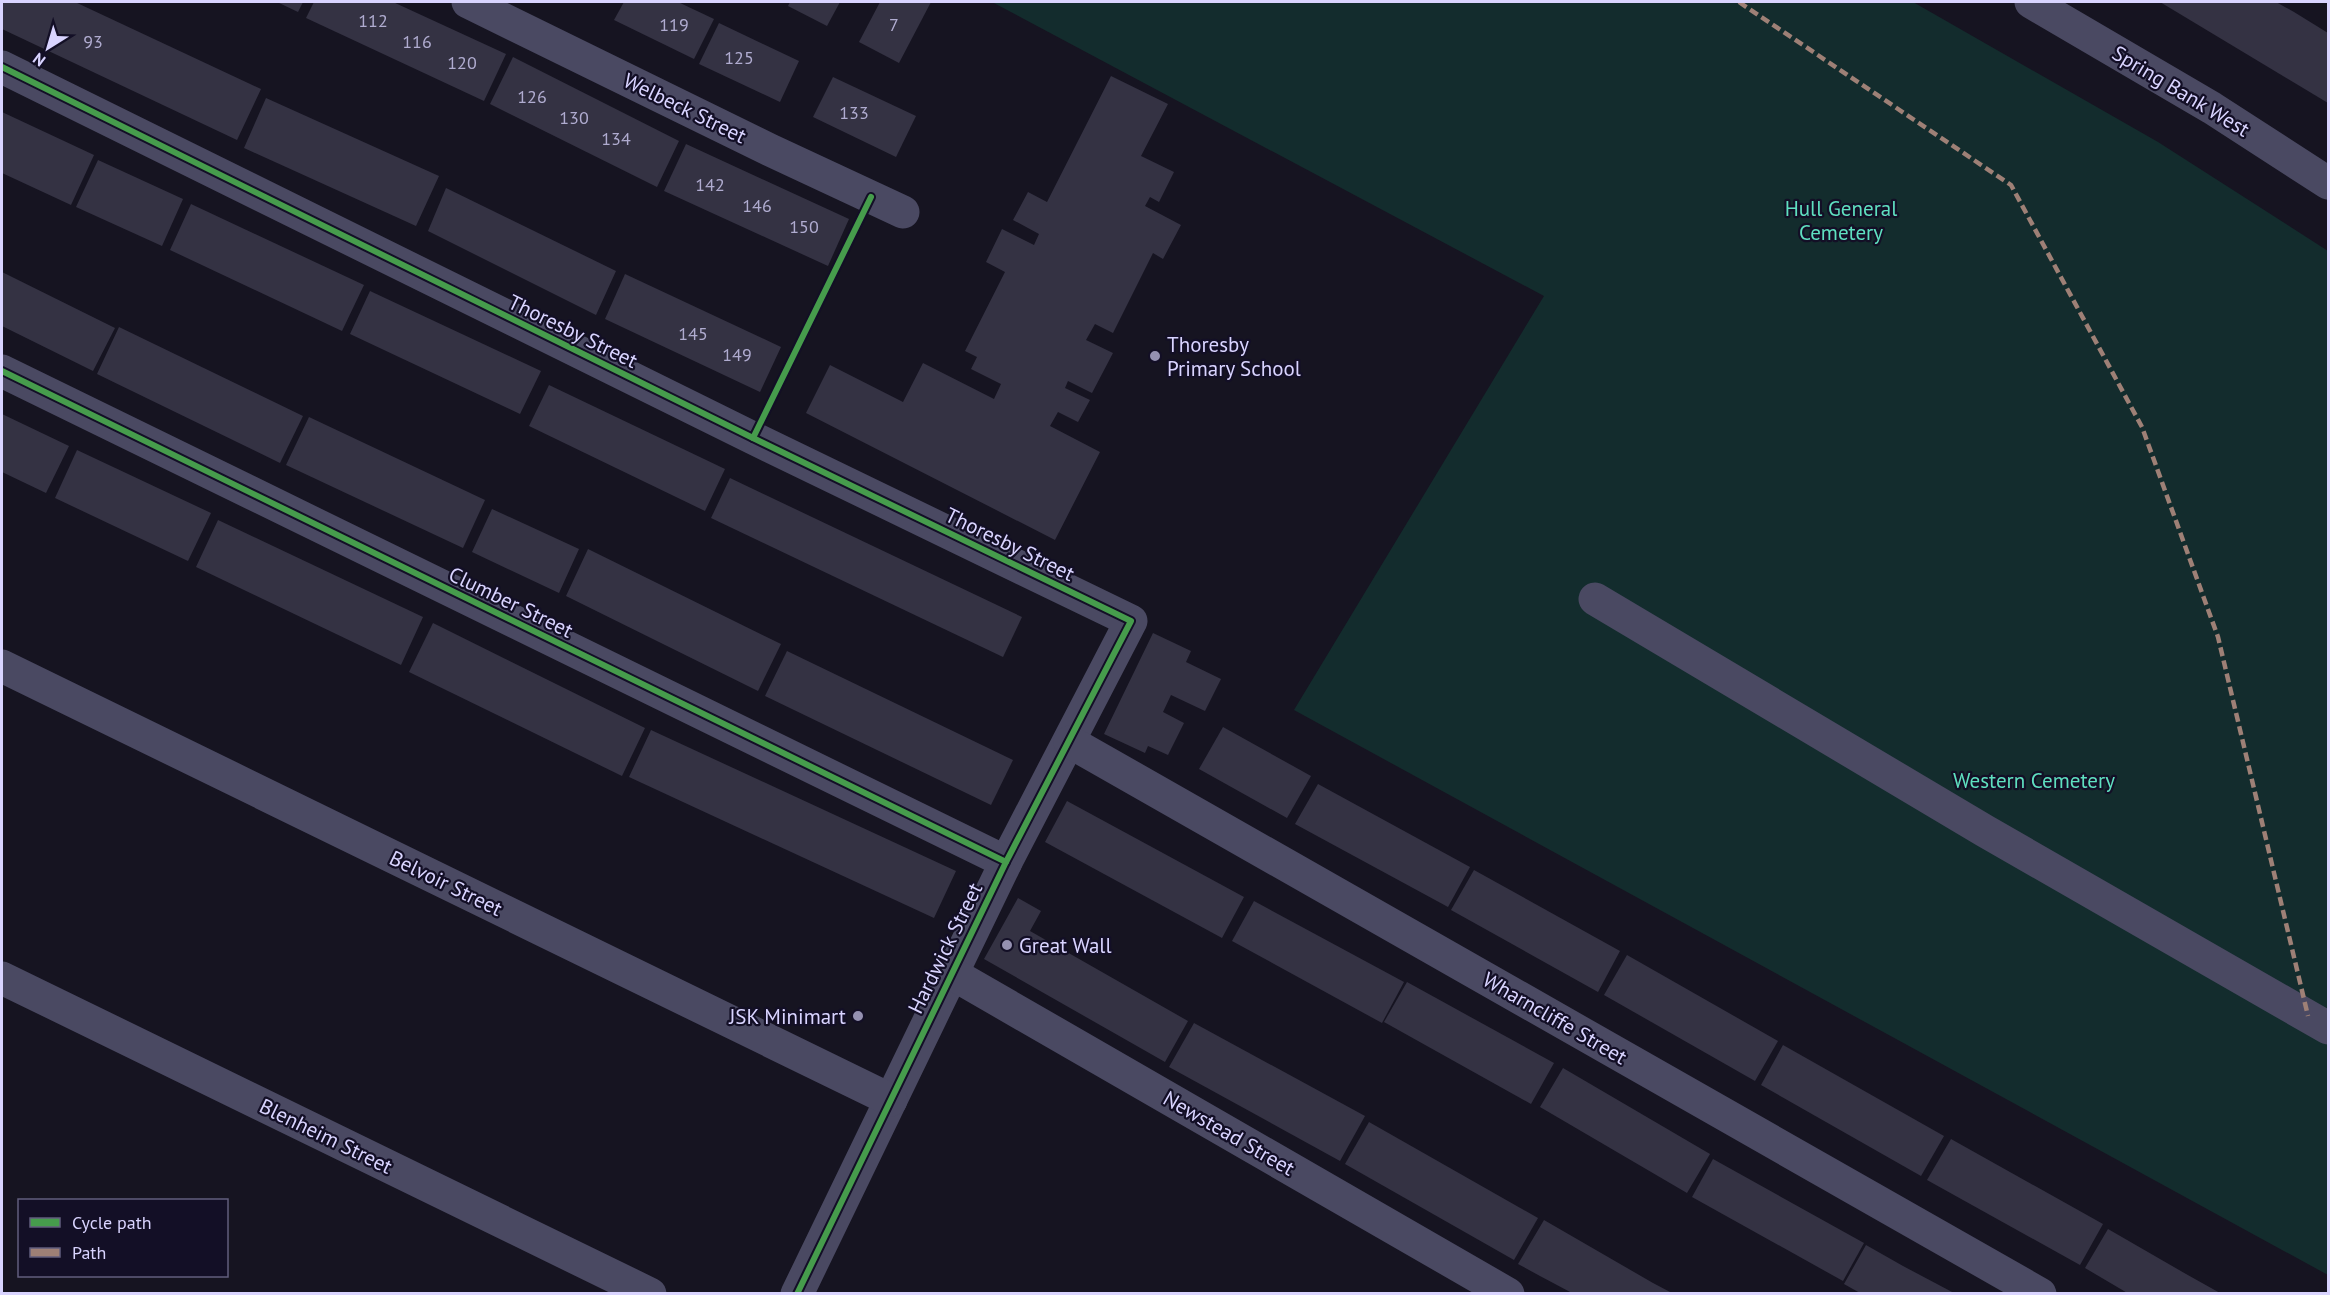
<svg xmlns="http://www.w3.org/2000/svg" width="2330" height="1295" font-family="'PT Sans',sans-serif">
  <rect width="100%" height="100%" fill="#161421"/>
  <path fill="#132c2d" d="M992,2H1913L2158,142L2328,251V1275L1294,710L1544,296Z"/>
  <g fill="#343243">
    <path d="M2,2H75L261,89L237,140L2,29Z"/>
    <path d="M277,2H303L298,12Z"/>
    <path d="M314,2H393L506,54L484,101L306,18Z"/>
    <path d="M624,2H678L714,19L694,59L614,20Z"/>
    <path d="M790,2H840L827,26L788,6Z"/>
    <path d="M880,2H931L899,63L859,42Z"/>
    <path d="M2160,2H2276L2294,12L2328,33V103Z"/>
    <path d="M719,23L799,61L780,102L699,64Z"/>
    <path d="M513,57L679,141L657,187L490,104Z"/>
    <path d="M1111,76L1168,104L1141,156L1174,172L1159,202L1150,197L1145,206L1181,225L1163,259L1153,253L1113,333L1095,324L1086,340L1113,353L1092,393L1068,381L1065,388L1090,400L1078,422L1058,412L1050,426L1100,452L1055,540L806,413L830,365L903,402L923,363L994,399L1001,384L971,369L977,357L965,351L1005,272L986,262L1002,229L1034,245L1039,234L1013,220L1028,192L1047,202Z"/>
    <path d="M833,77L916,116L896,157L813,117Z"/>
    <path d="M266,98L439,176L416,226L244,148Z"/>
    <path d="M2,112L94,155L71,205L2,173Z"/>
    <path d="M686,144L849,219L828,266L664,191Z"/>
    <path d="M98,160L183,199L162,246L76,207Z"/>
    <path d="M446,188L616,271L596,315L428,231Z"/>
    <path d="M191,204L364,285L342,331L170,250Z"/>
    <path d="M2,272L115,328L93,371L2,326Z"/>
    <path d="M625,274L781,347L760,392L605,319Z"/>
    <path d="M370,291L541,371L520,414L350,334Z"/>
    <path d="M119,327L303,416L280,463L97,374Z"/>
    <path d="M549,385L725,469L705,511L529,426Z"/>
    <path d="M2,414L69,446L46,493L2,472Z"/>
    <path d="M309,417L485,500L463,548L286,465Z"/>
    <path d="M77,450L211,513L188,561L55,498Z"/>
    <path d="M730,478L1022,617L1003,657L711,518Z"/>
    <path d="M492,509L579,549L559,593L472,552Z"/>
    <path d="M218,520L423,617L401,665L196,567Z"/>
    <path d="M588,549L781,644L758,691L566,596Z"/>
    <path d="M433,623L645,728L622,776L409,672Z"/>
    <path d="M1153,633L1191,651L1186,662L1221,679L1205,711L1171,695L1163,712L1184,723L1168,755L1148,746L1145,753L1104,734Z"/>
    <path d="M787,651L1013,760L991,805L765,696Z"/>
    <path d="M1223,727L1311,776L1287,818L1199,769Z"/>
    <path d="M651,730L956,871L934,918L629,777Z"/>
    <path d="M1318,784L1470,867L1448,907L1295,824Z"/>
    <path d="M1067,801L1244,897L1222,938L1045,842Z"/>
    <path d="M1474,870L1620,951L1598,992L1451,910Z"/>
    <path d="M1018,898L1041,911L1030,931L1188,1021L1165,1062L984,959Z"/>
    <path d="M1254,901L1404,982L1382,1023L1232,941Z"/>
    <path d="M1627,955L1778,1041L1755,1081L1604,995Z"/>
    <path d="M1407,982L1554,1063L1531,1104L1384,1022Z"/>
    <path d="M1194,1023L1365,1116L1340,1161L1169,1067Z"/>
    <path d="M1783,1045L1944,1136L1921,1176L1761,1085Z"/>
    <path d="M1563,1068L1710,1154L1687,1193L1540,1107Z"/>
    <path d="M1369,1122L1538,1218L1514,1260L1345,1164Z"/>
    <path d="M1951,1139L2103,1224L2080,1265L1927,1180Z"/>
    <path d="M1713,1159L1864,1243L1843,1281L1692,1197Z"/>
    <path d="M1544,1220L1653,1283L1672,1293H1572L1540,1276L1518,1264Z"/>
    <path d="M2108,1229L2186,1274L2220,1293H2127L2124,1291L2085,1268Z"/>
    <path d="M1866,1245L1903,1266L1954,1293H1860L1844,1284Z"/>
  </g>
  <g fill="none" stroke-linecap="round" stroke-linejoin="round">
    <g stroke="#4a4962" stroke-width="33">
      <path d="M468,2L770,150L903,212"/>
      <path d="M2031,2L2212,108L2328,183"/>
      <path d="M2,67L753,438L1131,621L1006,862L797,1294"/>
      <path d="M2,371L1006,862"/>
      <path d="M1595,599L1985,831L2328,1028"/>
      <path d="M2,666L891,1100"/>
      <path d="M1070,742L2040,1294"/>
      <path d="M951,973L1508,1294"/>
      <path d="M2,978L650,1294"/>
    </g>
    <path stroke="#9e8076" stroke-width="4.5" stroke-dasharray="9 4.5" stroke-linecap="butt" d="M1739,2L2011,185L2142,427L2218,637L2308,1016"/>
    <g stroke="#130f26" stroke-width="10">
      <g id="cycleway">
        <path d="M2,67L753,438L1131,621L1006,862L797,1294"/>
        <path d="M2,371L1006,862"/>
        <path d="M753,438L871,197"/>
      </g>
    </g>
    <use href="#cycleway" stroke="#469c4c" stroke-width="6"/>
  </g>
  <g fill="#9591b1" stroke="#130f26" stroke-width="2">
    <circle cx="1155" cy="356" r="6"/>
    <circle cx="1007" cy="945" r="6"/>
    <circle cx="858" cy="1016" r="6"/>
  </g>
  <g text-anchor="middle" dominant-baseline="central" stroke-width="4.5" stroke-linejoin="round" paint-order="stroke">
    <g font-size="18" fill="#b0acd0">
      <text x="373" y="20">112</text>
      <text x="674" y="24">119</text>
      <text x="894" y="24">7</text>
      <text x="93" y="41">93</text>
      <text x="417" y="41">116</text>
      <text x="739" y="57">125</text>
      <text x="462" y="62">120</text>
      <text x="532" y="96">126</text>
      <text x="854" y="112">133</text>
      <text x="574" y="117">130</text>
      <text x="616" y="138">134</text>
      <text x="710" y="184">142</text>
      <text x="757" y="205">146</text>
      <text x="804" y="226">150</text>
      <text x="693" y="333">145</text>
      <text x="737" y="354">149</text>
    </g>
    <g font-size="21" fill="#d9d4ff" stroke="#130f26">
      <text transform="translate(2181 91) rotate(31)">Spring Bank West</text>
      <text transform="translate(685 108) rotate(26)">Welbeck Street</text>
      <text transform="translate(573 331) rotate(26)">Thoresby Street</text>
      <text transform="translate(1010 544) rotate(26)">Thoresby Street</text>
      <text transform="translate(511 602) rotate(26)">Clumber Street</text>
      <text transform="translate(446 883) rotate(26)">Belvoir Street</text>
      <text transform="translate(945 948) rotate(-64)">Hardwick Street</text>
      <text transform="translate(1555 1018) rotate(30)">Wharncliffe Street</text>
      <text transform="translate(1229 1133) rotate(30)">Newstead Street</text>
      <text transform="translate(326 1136) rotate(26)">Blenheim Street</text>
    </g>
    <g font-size="21" fill="#5fe0c0" stroke="#130f26">
      <text x="1841" y="208">Hull General<tspan x="1841" dy="24">Cemetery</tspan></text>
      <text x="2034" y="780">Western Cemetery</text>
    </g>
    <g font-size="21" fill="#d9d4ff" stroke="#130f26" text-anchor="start">
      <text x="1167" y="344">Thoresby<tspan x="1167" dy="24">Primary School</tspan></text>
      <text x="1019" y="945">Great Wall</text>
      <text x="846" y="1016" text-anchor="end">JSK Minimart</text>
    </g>
  </g>
  <rect width="2330" height="1295" fill="none" stroke="#d9d4ff" stroke-width="6"/>
  <rect x="18" y="1199" width="210" height="78" fill="#130f26" stroke="#625e7d" stroke-width="1.5"/>
  <rect x="30" y="1218" width="30" height="9" fill="#469c4c" stroke="#625e7d" stroke-width="1.5"/>
  <text x="72" y="1229" font-size="18" fill="#d9d4ff">Cycle path</text>
  <rect x="30" y="1248" width="30" height="9" fill="#9e8076" stroke="#625e7d" stroke-width="1.5"/>
  <text x="72" y="1259" font-size="18" fill="#d9d4ff">Path</text>
  <g transform="translate(48 48) rotate(217)" stroke="#130f26" stroke-width="4.5" paint-order="stroke">
  <path d="M0-4.5L10 22L0 15L-10 22Z" fill="#d9d4ff"/>
  <text y="-9" font-size="16" font-weight="bold" text-anchor="middle" fill="#d9d4ff">N</text>
  </g>
</svg>
